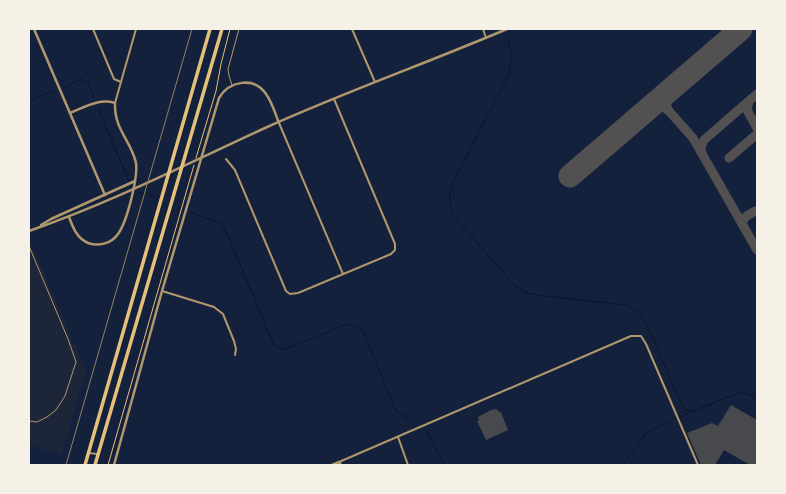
<svg xmlns="http://www.w3.org/2000/svg" width="786" height="494" font-family="'Libre Baskerville',serif">
  <rect width="100%" height="100%" fill="#14213d"/>
  <path fill="#1d2539" d="M29,239L86,370L62,455L29,445Z"/>
  <g fill="none" stroke-linecap="round" stroke-linejoin="round">
    <g stroke="#0b132b" stroke-width="1">
      <path d="M506,36C511,49 513,59 509,73L453,183C447,198 449,207 457,220L516,287L528,293L538,295L627,305C636,310 641,316 647,324L681,404L686,410L692,411"/>
      <path d="M64,87L81,79L88,83L94,98"/>
      <path d="M29,101L55,90"/>
      <path d="M98,108L129,181"/>
      <path d="M138,192L143,193"/>
      <path d="M147,194L156,198"/>
      <path d="M191,213L219,222L224,227L274,345L281,349H286L347,324L359,328L363,331L396,411L410,420"/>
      <path d="M681,416L738,393L747,394L757,398"/>
      <path d="M427,432L444,465"/>
      <path d="M622,465L634,451L646,433L670,420"/>
    </g>
    <g stroke="#525050" stroke-width="9">
      <path d="M736,33L741,29"/>
      <path d="M749,102L747,110L757,128"/>
      <path d="M669,111C659,94 680,82 691,72"/>
      <path d="M628,127L653,107L662,106L669,111L693,138L757,250"/>
      <path d="M702,154L701,147L704,140L757,94"/>
      <path d="M729,158L757,134"/>
      <path d="M743,226C741,217 749,215 755,211"/>
    </g>
    <path stroke="#525050" stroke-width="23" d="M570,176L741,29"/>
  </g>
  <g fill="#48494c">
    <path d="M731,405L757,420V465H750L724,450L715,465H701L687,433L712,423L718,426Z"/>
    <path d="M497,409L499,412H501L508,430L486,440L477,421L479,420L478,417L491,410Z"/>
  </g>
  <g fill="none" stroke-linecap="round" stroke-linejoin="round">
    <g stroke="#e5c07b" stroke-width="1">
      <path d="M196,158L216,91L221,64L230,29"/>
      <path d="M108,465L194,165"/>
    </g>
    <g stroke="#b1986c" stroke-width="1">
      <path d="M232,85L229,76L228,69L239,29"/>
      <path d="M29,246L68,339L76,362L65,396L56,410L47,417L37,422L29,421"/>
    </g>
    <g stroke="#b1986c" stroke-width="2">
      <path d="M93,29L114,79L121,82"/>
      <path d="M352,29L375,82"/>
      <path d="M483,29L486,38"/>
      <path d="M115,103L136,29"/>
      <path d="M279,123L343,274"/>
      <path d="M226,159L235,170L286,291L290,294L298,293L391,254L395,250V244L334,99"/>
      <path d="M162,291L214,307L223,314L234,341L236,349L235,355"/>
      <path d="M398,437L408,465"/>
      <path d="M89,453L97,454"/>
      <path d="M339,462L631,336H641L646,344L698,465"/>
    </g>
    <g stroke="#b1986c" stroke-width="2.5">
      <path d="M34,29L105,195"/>
      <path d="M69,217C73,228 77,238 88,243C99,247 112,243 118,234C127,222 138,178 136,163C131,140 114,130 115,103C99,98 85,107 70,113"/>
      <path d="M41,225L51,219L135,181"/>
      <path d="M29,231C110,203 187,164 265,128C345,92 427,63 507,29"/>
      <path d="M114,465L162,291L219,98C229,81 254,76 266,94C272,102 275,113 279,123"/>
      <path d="M332,465L339,462L341,465"/>
    </g>
    <g stroke="#e5c07b" stroke-width="3.5">
      <path d="M85,465L210,29"/>
      <path d="M95,465L222,29"/>
    </g>
    <path stroke="#918062" stroke-width="1" d="M66,465L192,29"/>
  </g>
  <rect width="786" height="494" fill="none" stroke="#f6f1e7" stroke-width="60"/>
</svg>
